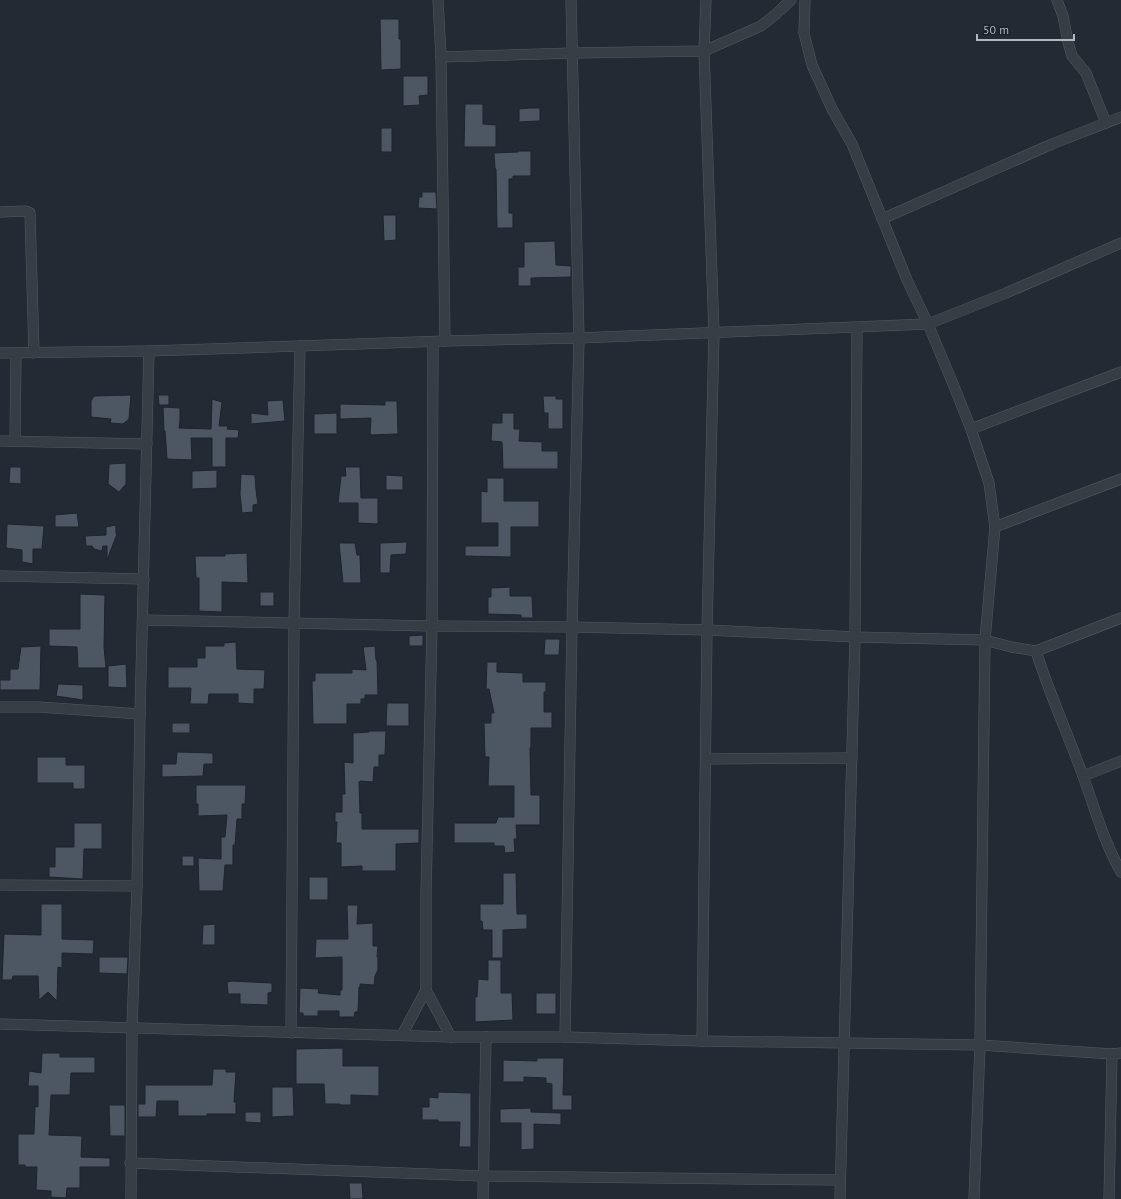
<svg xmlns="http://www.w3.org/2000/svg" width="1121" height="1199" font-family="'PT Sans',sans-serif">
  <rect width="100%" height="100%" fill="#222b34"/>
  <g fill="#4d5763" stroke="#1c242c">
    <path d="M380,19H399V39H401V69L381,70Z"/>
    <path d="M403,76H428V95L419,96L420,105L403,106Z"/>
    <path d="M465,104H483V124L496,125V147H464Z"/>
    <path d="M529,108H540V121L519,122V109Z"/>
    <rect x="381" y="128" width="11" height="24"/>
    <path d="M518,151H531V176H513V179H509V213H513V228H497L496,169H495L494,153L518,152Z"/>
    <path d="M422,192H436L437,209L418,208L419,197H422Z"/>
    <path d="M383,215H396V240L384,241Z"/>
    <path d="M555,241L556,265L571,266V277L531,278V286H518V267H524V242Z"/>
    <path d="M131,395L129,419L123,424L110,423L111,419L91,417V401L94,396Z"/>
    <path d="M158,395H169V405H159Z"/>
    <path d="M543,396H556V399H563V429H548V413H544Z"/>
    <path d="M212,399L222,402L219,426H228L227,429L239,430L238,438H226V467H212V438H191L192,460L167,459L165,431H164L163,407L180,408V421L179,428L211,429Z"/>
    <path d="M283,400L285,421L251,424V413L268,415L267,401Z"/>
    <path d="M385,401H397L398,434L370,435L371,418L340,419V404L385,405Z"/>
    <path d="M337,413V434H314V414Z"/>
    <path d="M502,413H514V429H520L519,441L542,442V451H558V469H503L502,442L491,441L492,423H502Z"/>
    <path d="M126,463V484L119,492L108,484L109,464Z"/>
    <path d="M10,467H21V484L9,483Z"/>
    <path d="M345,467H360L361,498H378V524L358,523V503H338L341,476H346Z"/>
    <path d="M217,470V488L192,489V471Z"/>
    <path d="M241,474L255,475L256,490L258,504L253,505V512L242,513L240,494Z"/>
    <path d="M386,475L403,476V490H386Z"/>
    <path d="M487,478H504V501H539V527H511V557L465,556V546H498V523H481V491L487,492Z"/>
    <path d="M77,513L79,527H55V515Z"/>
    <path d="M7,524L44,526L42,549H33V564L22,562V550L6,548Z"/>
    <path d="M116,525V534H117L107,560V546H103L102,551L94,549L92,546H86L85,536L106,535V527Z"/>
    <path d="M407,542L406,554L391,555L390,573H380V543Z"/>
    <path d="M339,543H355L357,555H360L361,583H343Z"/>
    <path d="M247,553L248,583L222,582V612L199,611V578H196L195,556H225V554Z"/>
    <path d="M510,587V596H532L533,618H521V615L488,614V597H491V588Z"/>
    <rect x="260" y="592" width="14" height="14"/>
    <path d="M80,594L105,595L104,647L106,668H78L77,647L49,646V629H80Z"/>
    <path d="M423,635V646H409V636Z"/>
    <path d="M545,639H560L559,655H544Z"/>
    <path d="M236,642L237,669L265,670L264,689H254V704L238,703V694H209L208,704H190L191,688H168V667H197V658H205V646H224V643Z"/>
    <path d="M41,646L40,690H0V680H10V669H18L21,647Z"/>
    <path d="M375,646L376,660H377L378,695H365V699H361V704H347V724H313L312,681H315V673H352V669L366,670L363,647Z"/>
    <path d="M487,662H497V672L523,673V682H546V692H544V712H552V728H531V748H530L531,795H540V825H516L517,839H514L515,852L505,853L504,846H494V843H454V823H496L498,817H514V786H488L489,757H485L484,723H491V713H494L489,689H486Z"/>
    <path d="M126,664L127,688L108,687V666Z"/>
    <path d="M58,684L83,685V700L56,696Z"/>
    <path d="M387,703H409V726H386Z"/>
    <rect x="172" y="723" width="18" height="10"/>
    <path d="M369,731H386L385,755H379V767H374L373,782L360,781L359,782L360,813H362V829H419V843L396,844V871H362V866L341,867V843H336L337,822H335V812H342V794H345L344,762L353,763V733L369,732Z"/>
    <path d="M177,752L213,753V764H204L203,776L162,777V764H176Z"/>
    <path d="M37,757H66V765H85V789H73V783H37Z"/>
    <path d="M196,785H246L245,804H242V819H237L235,845H233V865H225L223,891H199L198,858L221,859V837H225L227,815L198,816V804H196Z"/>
    <path d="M74,823H102V849H84L83,879L49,877V867H55V847H74Z"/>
    <rect x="182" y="856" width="12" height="10"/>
    <path d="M503,873H516L517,914H527V929L503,930V958H492V930H483L482,921H480V904H503Z"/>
    <rect x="309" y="877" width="19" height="23"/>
    <path d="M41,904H62V939L94,940L93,954L62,953V968L58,967L57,1001L48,992L39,1000L38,976H13L12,980H2L4,934L41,935Z"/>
    <path d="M347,905H358L357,924L373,923V946H378L377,957H378V970L375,976L374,985L360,984V987H359L358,1012H355L354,1017H339V1011H318V1016H303V1013H299L300,988L319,989L318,993L340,995V990H342V957L315,958L316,939H348Z"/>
    <path d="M215,924V945H202L203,925Z"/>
    <path d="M99,957H128L127,974L99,973Z"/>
    <path d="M488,960H501V993H512L513,1020L475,1022V997H477L478,979L488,980Z"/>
    <path d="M232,981L272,983V992L268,993V1005L240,1004V994H228L227,982Z"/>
    <rect x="536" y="993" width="20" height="21"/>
    <path d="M343,1048V1066H379V1096L351,1095V1105H340V1104H325L324,1084H296V1049Z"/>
    <path d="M42,1053H60V1057H95V1073H71L70,1095H51L49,1135L82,1136L81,1157L110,1158V1167H80V1188H67L66,1198L51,1197V1191L36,1190L37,1167H25V1165H18V1134H34L35,1106L38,1107V1086H28L29,1071L41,1073Z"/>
    <path d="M537,1058H564L563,1095H572V1110H552V1084L546,1083V1078L524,1077V1082H503V1060L537,1061Z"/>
    <path d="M213,1069H226V1072H236L234,1102H236V1114H207V1116H178V1101H157L156,1117H138V1104H145V1085H212Z"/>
    <path d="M272,1087H293L294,1116L272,1117Z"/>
    <path d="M438,1092L471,1093V1147H459L460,1122H438V1120H422V1107H429V1097L438,1098Z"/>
    <path d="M109,1105H125V1136H110Z"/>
    <path d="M531,1108V1112L561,1113V1125L534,1124V1149L521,1150V1123H500V1109Z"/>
    <path d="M245,1112H261V1123L245,1122Z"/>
    <path d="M349,1183H362L363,1199H350Z"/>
  </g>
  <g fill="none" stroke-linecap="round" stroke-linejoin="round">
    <g stroke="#525b63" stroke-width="11">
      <g id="minor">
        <path d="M438,0L441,57L572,53L704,51L761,26L776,14L791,0"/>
        <path d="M805,0L804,33L812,65L832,109L852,144L907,280L928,324L951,379L971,429L989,483L995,527L985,640L980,1045L974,1199"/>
        <path d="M1057,0L1063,16L1068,42L1072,56L1086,73L1106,123"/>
        <path d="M441,57L445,341"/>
        <path d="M0,212L26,211L30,213L34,353"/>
        <path d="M882,219L1052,144L1121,117"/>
        <path d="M0,353L149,351L445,341L579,338L928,324L1006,293L1121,243"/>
        <path d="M971,429L1121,372"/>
        <path d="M0,441L147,444"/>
        <path d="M15,441L16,353"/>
        <path d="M995,527L1121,479"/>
        <path d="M0,576L144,579"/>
        <path d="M143,620L432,626L572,627L707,630L855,637L985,640L1011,647L1036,651L1121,618"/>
        <path d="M1036,651C1049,693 1068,734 1083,776C1095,809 1104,842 1121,872"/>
        <path d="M0,707H39L140,714"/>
        <path d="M706,759L852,758"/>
        <path d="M1083,776L1121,761"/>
        <path d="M0,885L137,886"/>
        <path d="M426,990L451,1037"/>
        <path d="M0,1024L451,1037H565L702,1041L980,1045L1112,1054L1121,1053"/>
        <path d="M291,1033L294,623L300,346"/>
        <path d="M402,1035L426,990V893L432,626L433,342"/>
        <path d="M565,1037L572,627L579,338L571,0"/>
        <path d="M702,1041L707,630L714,333L704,51L706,0"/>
        <path d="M130,1163L483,1176L839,1180"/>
        <path d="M131,1199L132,1028L137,886L140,714L149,351"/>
        <path d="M483,1199L486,1037"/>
        <path d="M840,1199L855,637L857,328"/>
        <path d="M1109,1199L1112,1054"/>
      </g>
    </g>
    <use href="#minor" stroke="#353d45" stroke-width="10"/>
  </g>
  <path d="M977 34v6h97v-6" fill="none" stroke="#afb8c2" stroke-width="2"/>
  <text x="983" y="34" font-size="12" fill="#afb8c2" stroke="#1b2229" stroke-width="3" paint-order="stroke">50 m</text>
</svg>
